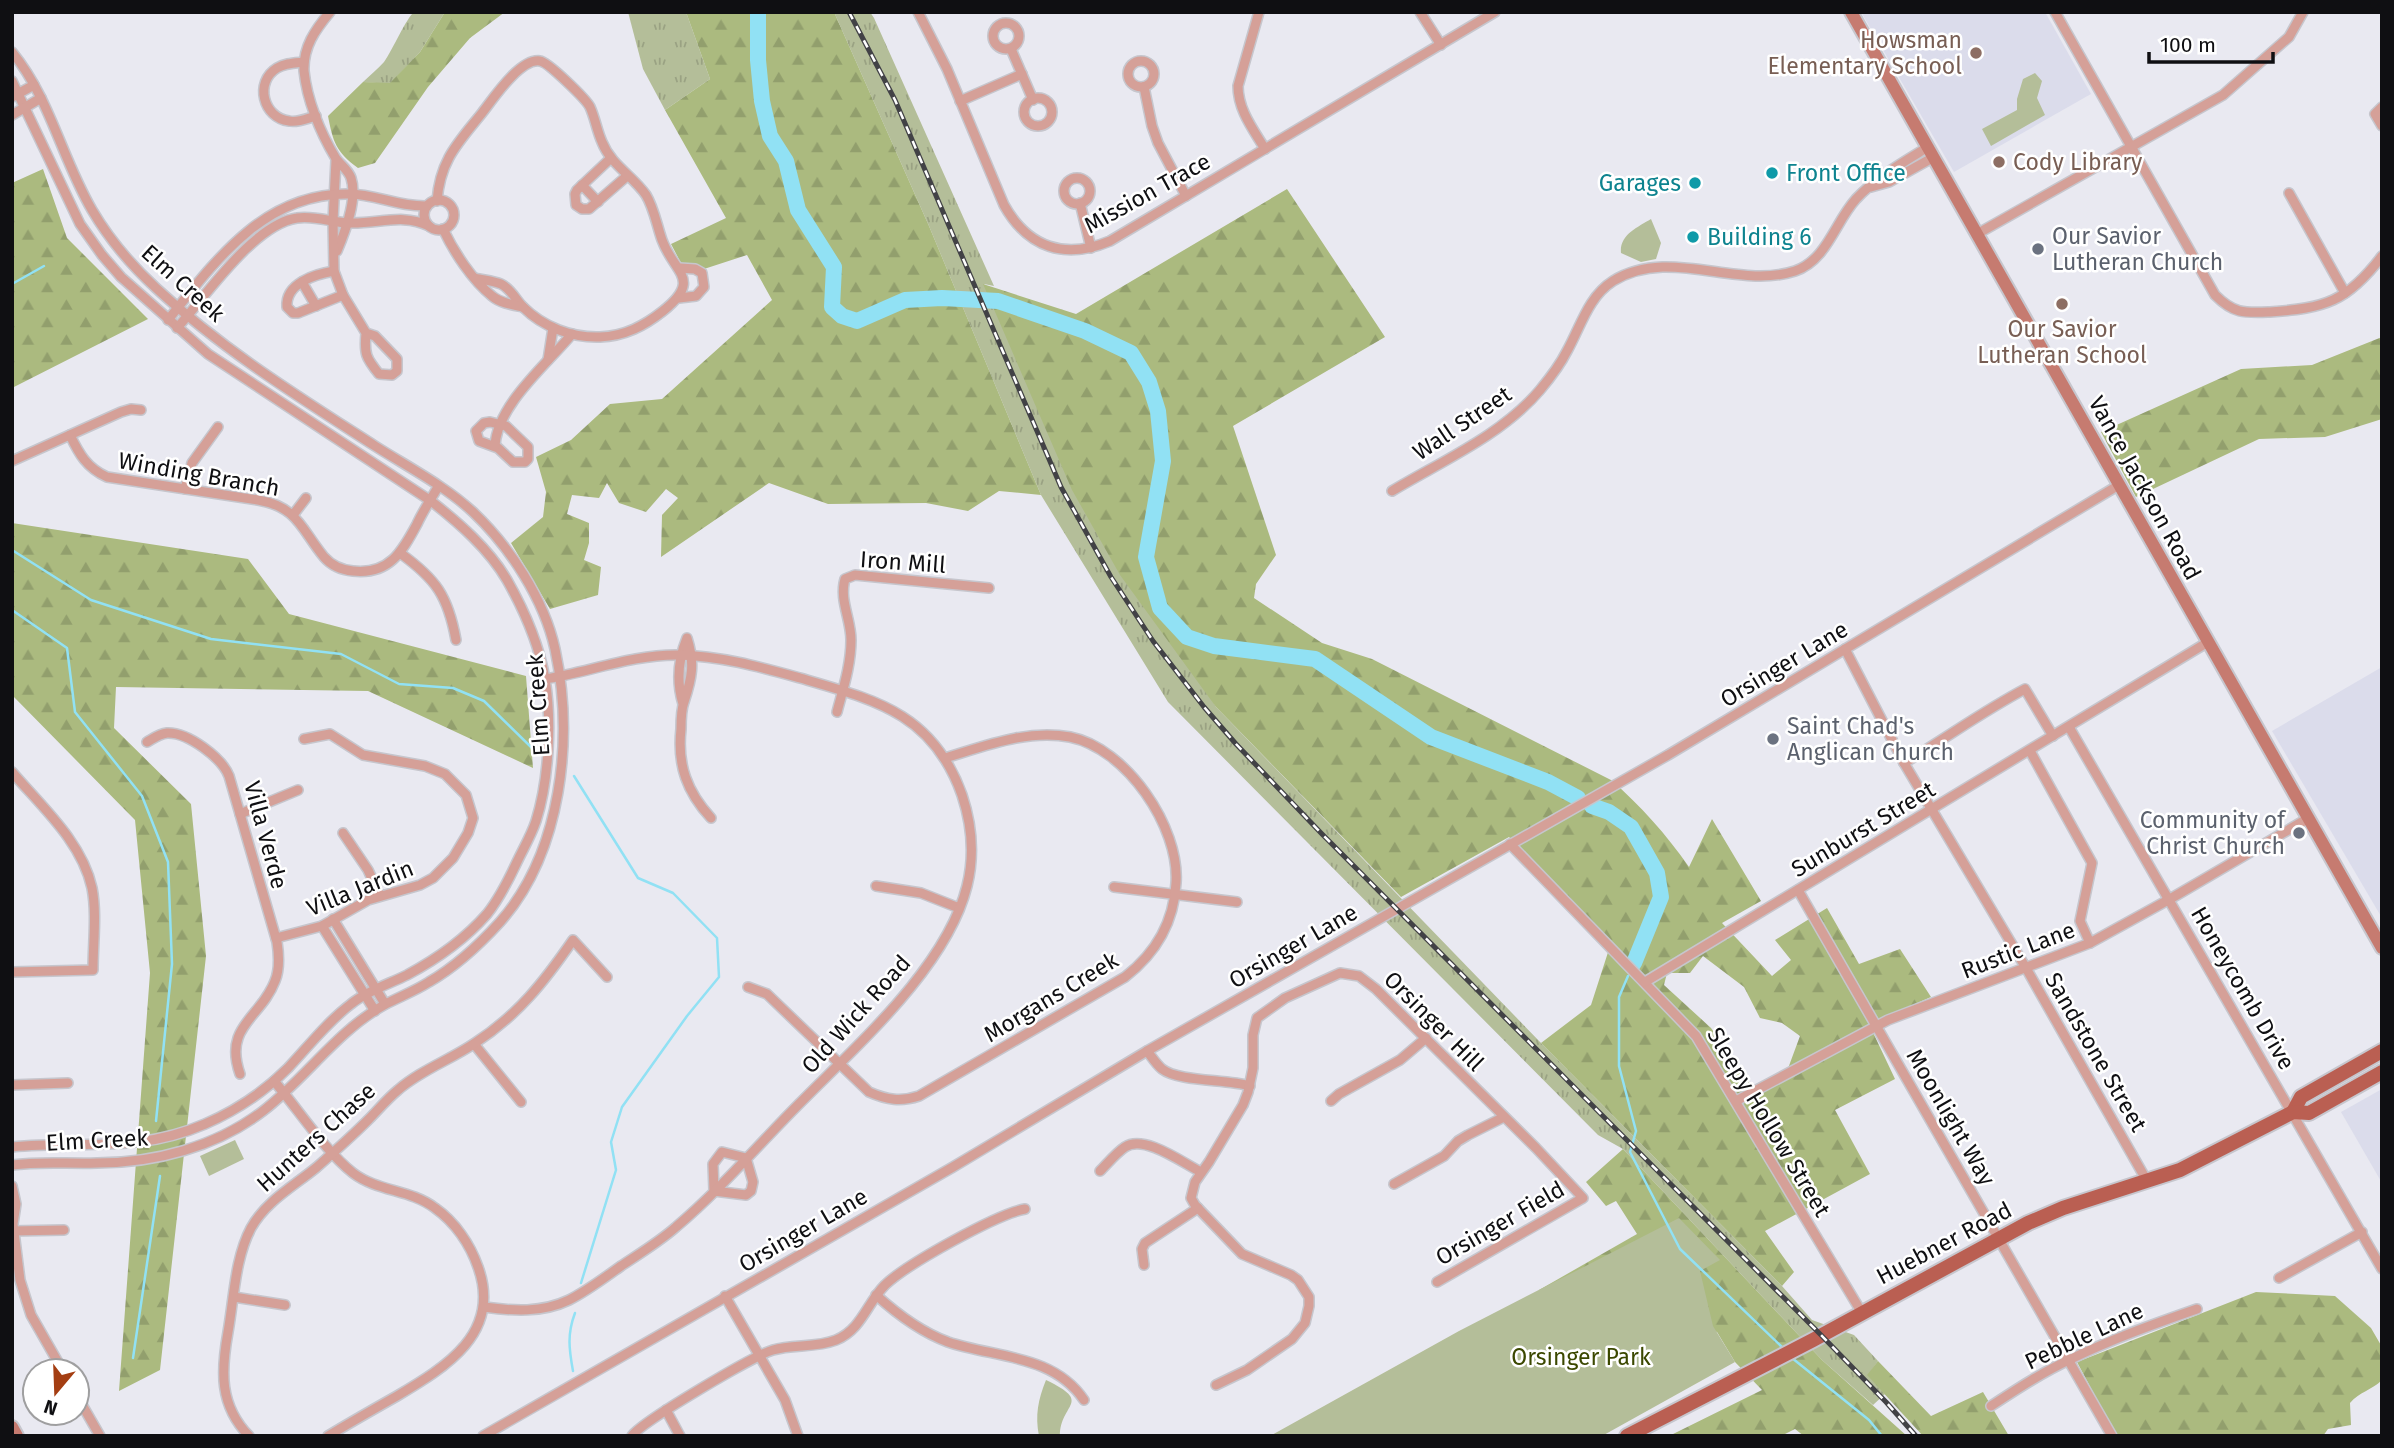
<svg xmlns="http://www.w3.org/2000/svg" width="2394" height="1448" font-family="'Fira Sans',sans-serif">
  <defs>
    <pattern id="grass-tufts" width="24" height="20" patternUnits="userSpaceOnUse" patternTransform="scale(1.75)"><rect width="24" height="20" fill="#b4be99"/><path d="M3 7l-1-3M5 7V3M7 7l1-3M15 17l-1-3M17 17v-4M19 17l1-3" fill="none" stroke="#9aa283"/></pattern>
    <pattern id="forest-firs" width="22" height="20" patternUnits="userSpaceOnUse" patternTransform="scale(1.75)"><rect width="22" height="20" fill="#abba7f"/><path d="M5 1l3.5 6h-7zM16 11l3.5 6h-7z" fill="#929f6d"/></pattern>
  </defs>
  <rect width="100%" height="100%" fill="#e9e9f1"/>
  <g fill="#dbdceb">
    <path d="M1861,12H2045L2091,94L1954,172Z"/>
    <path d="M2382,667V918L2272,731Z"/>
    <path d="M2382,1089V1183L2341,1112Z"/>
  </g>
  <g fill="url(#grass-tufts)">
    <path d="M414,12H445L420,52L390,84L363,82C370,75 378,69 384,62C392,51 407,17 414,12Z"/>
    <path d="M628,12H686L710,79L665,110L643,69Z"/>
    <path d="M834,12H870L874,18L994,286L984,284L1216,707L1541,1043L1782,1286L1812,1320L1854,1335L1878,1361L1868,1375L1885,1394L1873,1405L1822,1360L1623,1149L1598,1135L1168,702L1041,495L929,226Z"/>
  </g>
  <g fill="url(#forest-firs)" fill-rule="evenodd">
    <path d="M445,12H505L470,38L428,87L375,163L358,168C336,152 333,142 328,116L363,82L390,83L420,52Z"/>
    <path d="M686,12H834L929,226L1041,495L999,491L968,511L926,503L828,504L769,483L661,557L662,515L678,498L666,489L646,512L619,503L607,483L599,498L572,495L567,514L589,523V543L584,560L601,567L598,595L550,609L511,543L543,517L546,492L536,457L571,440L610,404L662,399L772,300L747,255L704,269L682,265L671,244L726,218L665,110L710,79Z"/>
    <path d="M43,169L67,238L148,319L12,388V183Z"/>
    <path d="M1287,189L1385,337L1233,426L1276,555L1256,584L1254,598L1322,643L1372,659L1611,780C1641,806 1666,834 1689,867L1712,819L1761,901L1722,923L1772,976L1791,960L1775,940L1827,908L1859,964L1900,949L1931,997L1869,1024L1895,1079L1835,1110L1870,1174L1765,1231L1794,1272L1782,1286L1541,1043L1591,1005L1611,943L1509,837L1401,897L1216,707L1120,575L1072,490L983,284L1076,314ZM1703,956L1744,987L1760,1018L1782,1023L1800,1036L1783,1082L1757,1094L1711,1028L1664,985L1667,973H1690Z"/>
    <path d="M2382,337V419L2325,437L2259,439L2136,497L2101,432L2241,369L2312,365Z"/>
    <path d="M12,523L248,559L289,614L526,676L533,768L368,691L116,687L114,728L191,804L206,956L160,1370L119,1391L150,973L135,820L12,695Z"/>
    <path d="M1623,1149L1822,1360L1907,1436H1804L1795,1429L1781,1436H1669L1762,1390L1735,1362L1717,1332L1539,1290L1637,1234L1616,1201L1606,1206L1586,1182Z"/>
    <path d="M2256,1292L2335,1296L2371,1328L2382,1347V1380C2372,1390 2359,1392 2350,1403L2351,1425L2328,1429L2323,1436H2105L2113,1430L2077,1362Z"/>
    <path d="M1878,1361L1931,1416L1983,1392L2009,1436H1923L1867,1375Z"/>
  </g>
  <g fill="#b4be99">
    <path d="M2035,73L2042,81L2037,98L2045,115L1991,146L1982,129L2017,110V99L2023,79Z"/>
    <path d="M1651,219L1661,243L1656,259L1641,262L1621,253C1619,235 1638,227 1651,219Z"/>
    <path d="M235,1140L244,1159L209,1176L200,1156Z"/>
    <path d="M1679,1218L1720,1260L1700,1271L1713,1326L1735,1362L1602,1436H1270L1459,1331Z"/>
    <path d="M1046,1380C1094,1403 1060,1403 1060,1436H1039C1035,1415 1038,1400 1046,1380Z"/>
  </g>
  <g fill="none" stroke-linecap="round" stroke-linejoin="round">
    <g stroke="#91e1f4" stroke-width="2.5">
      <path d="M12,284L44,266"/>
      <path d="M12,550L91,600L211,639L341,654L399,684L453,688L484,701L532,748"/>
      <path d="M12,610L67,648L75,712L142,796L168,862L172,964L156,1121"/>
      <path d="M574,776L638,878L673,893L717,938L719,977L687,1016L622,1107L611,1142L616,1170L581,1283"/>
      <path d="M1628,976L1619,997V1066L1636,1131L1630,1152L1680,1249L1783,1348"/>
      <path d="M133,1358L160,1176"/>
      <path d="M1792,1358L1869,1420L1882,1436"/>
      <path d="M573,1371C569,1349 567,1334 575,1313"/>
    </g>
    <g stroke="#91e1f4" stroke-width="16">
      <path d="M758,12V60L762,101L770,136L786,161L798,210L834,267L832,307L842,316L857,321L905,300L942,298L998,301L1085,331L1131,353L1149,382L1158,411L1163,461L1146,557L1160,608L1187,637L1214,646L1315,659L1431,737L1548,782L1578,798"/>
      <path d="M1592,806L1609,812L1631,827L1657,873L1661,897L1634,963"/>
    </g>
    <g stroke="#c6c6cd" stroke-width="12">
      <g id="minor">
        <path d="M330,12C315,30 303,47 304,71C307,100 320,132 335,157C339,164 348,169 351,178C358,199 345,232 337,251"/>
        <path d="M918,12L947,69L1004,205C1028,248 1065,260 1110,241L1495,12"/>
        <path d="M1259,12L1238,86C1238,110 1253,129 1265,149"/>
        <path d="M1420,12L1441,45"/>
        <path d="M2055,12L2215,295C2234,314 2244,313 2270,312C2325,308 2347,302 2382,256"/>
        <circle cx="1006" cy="36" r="13"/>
        <path d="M1011,49L1033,100"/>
        <path d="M12,52C50,98 62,159 92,210C109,239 131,265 156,288C223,350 299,397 375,446C408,467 445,486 473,512C510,547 544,599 555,649C574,738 562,852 500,922C480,944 455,967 429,982C415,991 399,997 384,1005C337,1031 306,1078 263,1111C216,1147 155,1163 97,1163C68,1164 41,1161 12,1165"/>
        <circle cx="1141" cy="74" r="13"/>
        <path d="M304,62C294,63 285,63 277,68C254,82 263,118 289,121C298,123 308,118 316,116"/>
        <path d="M12,81L80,224L102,255L121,277L208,354L431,501C459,523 489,549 507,580C524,610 539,644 545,679C552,721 549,780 536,821C531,836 523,849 516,864C508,881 499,899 487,914C466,938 435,960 407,975C389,984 367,991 351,1004C327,1022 308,1047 288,1068C265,1091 235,1111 205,1124C136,1154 82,1140 12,1147"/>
        <path d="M1144,87L1152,126L1158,143L1186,196"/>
        <path d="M12,97L34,85"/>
        <circle cx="1038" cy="112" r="14"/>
        <path d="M960,101L1022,74"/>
        <path d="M2382,107L2375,114L2382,126"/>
        <path d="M12,115L41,98"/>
        <path d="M611,158L577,190L575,194L576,205L582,209H589L627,176"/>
        <path d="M336,160L333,221L334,271L343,295L366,333L375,336L397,359V371L392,375L379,374C366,358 364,354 366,333"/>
        <circle cx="1077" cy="191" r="13"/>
        <path d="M582,185L598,202"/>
        <path d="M1871,187L1889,182L1934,157"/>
        <path d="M2289,193L2345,293"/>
        <circle cx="439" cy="215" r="15"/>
        <path d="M437,201C440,160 458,143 482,113C493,99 520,58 540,61C548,62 586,99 590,107C595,118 597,131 602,142C611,165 633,176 646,195C654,208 657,226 662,240C674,273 703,279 663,311C644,326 625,336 600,337C572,338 543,327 523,307C516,300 511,289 501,284C493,281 483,280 475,278"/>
        <path d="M1080,203L1091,248"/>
        <path d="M443,229C454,252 472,280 492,296C500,303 513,305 523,307"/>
        <path d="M1977,234L2223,95L2289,37L2303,12"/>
        <path d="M334,271C316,274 285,283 287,307L293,313H298L343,295"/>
        <path d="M302,282L316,306"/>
        <path d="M679,298L696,296L704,287L702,273L695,269L680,268"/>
        <path d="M168,320C215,261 265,192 349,194C376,194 398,207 427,206"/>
        <path d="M177,328C206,296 254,224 297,218C315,215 333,223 350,223C378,224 403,213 429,226"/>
        <path d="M548,360L553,328"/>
        <path d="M490,422L506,426L528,447V459L525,462H513L498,448L479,441L476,431L484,423Z"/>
        <path d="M70,435C79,454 87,468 107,477L258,500C298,507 301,529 324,557C331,565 342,570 353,571C389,575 402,552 417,524C423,511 431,499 438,487"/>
        <path d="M495,446C497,405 547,364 572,334"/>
        <path d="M12,461L121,412L131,409L141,410"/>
        <path d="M185,489L192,463L218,427"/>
        <path d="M1392,491C1442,461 1502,435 1540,390C1550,378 1560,365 1567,351C1581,326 1588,297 1613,281C1670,246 1737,290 1795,271C1827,260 1835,222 1856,199C1877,177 1902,163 1928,147"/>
        <path d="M293,515L306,498"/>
        <path d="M400,553C436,579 448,596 456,640"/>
        <path d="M1845,649L1904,763L2026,968L2147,1181"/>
        <path d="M683,704C676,681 678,660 687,638C695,663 692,678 684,702C681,710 681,720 681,729C677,765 687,792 711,818"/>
        <path d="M837,712C843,689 851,665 851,640C851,619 839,600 845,579L855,575L989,588"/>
        <path d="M2069,727L2382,1269"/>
        <path d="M147,742C154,738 159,734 167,733C188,732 222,758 229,776L277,942C279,955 280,969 275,981C261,1018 223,1026 240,1074"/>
        <path d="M2030,751L2092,863L2080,921L2090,943"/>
        <path d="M1904,763C1945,739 1983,711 2025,689L2053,736"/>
        <path d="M12,772C42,807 82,842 92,888C97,914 93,943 93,970L12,972"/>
        <path d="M240,814L298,790"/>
        <path d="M343,833L368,870L380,896"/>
        <path d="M1510,844L1696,1036L1862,1313"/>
        <path d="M876,886L921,893L959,908"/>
        <path d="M1114,887L1237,902"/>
        <path d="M1798,890L2112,1436"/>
        <path d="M333,919L385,1004"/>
        <path d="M322,926L375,1011"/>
        <path d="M276,938L322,926L368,900L420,885L433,878L453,858L468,833L473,818L466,795L445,774L425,766L363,755L330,734L304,739"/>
        <path d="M1645,982L2208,642"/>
        <path d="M748,987L767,994L869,1092C887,1100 901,1102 919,1096L1125,977C1156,953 1174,922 1176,883C1180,827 1126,748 1070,737C1027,729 985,746 945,758"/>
        <path d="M474,1044L521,1102"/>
        <path d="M1147,1051C1152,1057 1156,1064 1162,1069C1179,1082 1226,1079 1250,1086"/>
        <path d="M274,1081C298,1109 325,1151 353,1173C378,1192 410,1189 435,1208C455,1222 470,1244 478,1267C502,1333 446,1367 397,1396C374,1409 351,1422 328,1436"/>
        <path d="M12,1085L68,1083"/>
        <path d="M1331,1101L1339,1094L1400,1060L1426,1038"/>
        <path d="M1736,1101L1888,1020L2090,943L2170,899L2307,819"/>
        <path d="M722,1152L746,1158L753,1182L751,1191L746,1195L714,1191L713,1164Z"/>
        <path d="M1100,1171C1108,1163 1116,1153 1125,1147C1144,1134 1183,1163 1201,1172"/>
        <path d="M1394,1184L1444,1156L1458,1141L1468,1135L1504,1117"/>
        <path d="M12,1186L16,1204L13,1224L20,1280L31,1315L63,1371"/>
        <path d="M12,1231L64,1230"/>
        <path d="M1144,1265L1142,1249L1145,1243L1198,1208"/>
        <path d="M2279,1278L2362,1232"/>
        <path d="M876,1295C897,1314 921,1332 948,1342C995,1358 1053,1354 1084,1400"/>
        <path d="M725,1296L785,1400L798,1436"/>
        <path d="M234,1297L285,1305"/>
        <path d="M484,1307C513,1311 542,1313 569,1300C587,1291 604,1278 621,1266C639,1254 659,1242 676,1227C720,1190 758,1145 799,1104C856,1046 947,967 967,886C975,854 972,825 962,795C933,713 875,700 800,678C760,667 721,656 679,655C634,654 589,672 545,679"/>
        <path d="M1216,1385L1247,1370L1292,1339L1305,1323L1309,1306V1297L1298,1280L1291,1275L1242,1254L1195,1205L1191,1198L1195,1182L1209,1162L1243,1105L1248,1092L1253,1068V1035L1257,1018L1285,998L1340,973L1359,976L1376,989L1536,1148L1583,1198L1437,1282"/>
        <path d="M77,1396L100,1436"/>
        <path d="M1991,1406C2017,1389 2043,1372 2071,1359C2112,1339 2154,1324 2197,1309"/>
        <path d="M666,1410L680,1436"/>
        <path d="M249,1436C219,1405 221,1371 228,1332C234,1298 235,1258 251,1228C266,1201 294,1186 317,1167C334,1152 352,1136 368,1120C378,1110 387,1099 398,1090C421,1070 450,1060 475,1043C518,1015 544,982 573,940L607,977"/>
        <path d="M483,1436L953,1167L1147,1051L1668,755L2119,485"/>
        <path d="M632,1436C641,1422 755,1355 773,1350C793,1344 816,1348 836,1340C862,1329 867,1303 885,1285C907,1264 997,1214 1025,1209"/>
      </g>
    </g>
    <g stroke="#c6c6cd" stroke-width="16">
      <g id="secondary">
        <path d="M1851,12L2382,948"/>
        <path d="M12,1427L17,1436"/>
      </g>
    </g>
    <g stroke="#c6c6cd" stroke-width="18">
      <g id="primary">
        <path d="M2293,1112L2301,1097L2382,1051"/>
        <path d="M1627,1436L1813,1340L2028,1223L2063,1208L2180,1170L2293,1112L2309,1113L2382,1072"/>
      </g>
    </g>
    <use href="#minor" stroke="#d5a098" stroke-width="9"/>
    <use href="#secondary" stroke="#c67b70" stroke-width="12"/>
    <use href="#primary" stroke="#ba5f52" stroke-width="14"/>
    <g stroke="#424246" stroke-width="5">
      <path id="rail" d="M849,12L895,100L1061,487L1111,577L1153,641L1204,707L1236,744L1321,833L1821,1335L1886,1402L1916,1436"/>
    </g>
    <use href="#rail" stroke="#fff" stroke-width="2.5" stroke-dasharray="8" stroke-linecap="butt"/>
  </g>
  <g fill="#8d6e63" stroke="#fff" stroke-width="2.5">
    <circle cx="1976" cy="53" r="7"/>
    <circle cx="1999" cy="162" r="7"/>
    <circle cx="2062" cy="304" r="7"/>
  </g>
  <g fill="#0f9aa8" stroke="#fff" stroke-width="2.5">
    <circle cx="1772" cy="173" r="7"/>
    <circle cx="1695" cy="183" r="7"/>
    <circle cx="1693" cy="237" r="7"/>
  </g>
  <g fill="#6b7280" stroke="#fff" stroke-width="2.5">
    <circle cx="2038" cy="249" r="7"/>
    <circle cx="1773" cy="739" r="7"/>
    <circle cx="2299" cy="833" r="7"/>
  </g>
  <g text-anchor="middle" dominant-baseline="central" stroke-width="5" stroke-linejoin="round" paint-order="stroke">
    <g font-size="23" fill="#785e54" stroke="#fff" text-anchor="end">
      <text x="1962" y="40">Howsman<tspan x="1962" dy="26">Elementary School</tspan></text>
      <text x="2013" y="162" text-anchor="start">Cody Library</text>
      <text x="2062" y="329" text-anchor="middle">Our Savior<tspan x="2062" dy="26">Lutheran School</tspan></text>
    </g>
    <g font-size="23" fill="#0d838f" stroke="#fff" text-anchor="start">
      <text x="1786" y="173">Front Office</text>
      <text x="1681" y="183" text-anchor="end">Garages</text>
      <text x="1707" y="237">Building 6</text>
    </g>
    <g font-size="23" fill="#0f0f12" stroke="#fff">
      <text transform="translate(1147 193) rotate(-29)">Mission Trace</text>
      <text transform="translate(183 283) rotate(42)">Elm Creek</text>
      <text transform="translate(1462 423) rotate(-34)">Wall Street</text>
      <text transform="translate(199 474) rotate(10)">Winding Branch</text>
      <text transform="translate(2145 488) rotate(61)">Vance Jackson Road</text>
      <text transform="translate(903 562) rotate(4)">Iron Mill</text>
      <text transform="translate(1784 664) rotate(-31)">Orsinger Lane</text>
      <text transform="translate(538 705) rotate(-94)">Elm Creek</text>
      <text transform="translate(1863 829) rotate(-31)">Sunburst Street</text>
      <text transform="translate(266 835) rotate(75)">Villa Verde</text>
      <text transform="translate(360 888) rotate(-22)">Villa Jardin</text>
      <text transform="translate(1293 946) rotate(-30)">Orsinger Lane</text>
      <text transform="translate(2018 950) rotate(-21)">Rustic Lane</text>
      <text transform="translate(2243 988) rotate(60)">Honeycomb Drive</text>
      <text transform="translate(1051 997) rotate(-31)">Morgans Creek</text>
      <text transform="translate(856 1014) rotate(-48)">Old Wick Road</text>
      <text transform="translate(1434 1021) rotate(45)">Orsinger Hill</text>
      <text transform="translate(2096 1052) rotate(60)">Sandstone Street</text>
      <text transform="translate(1951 1117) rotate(60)">Moonlight Way</text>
      <text transform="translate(1769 1122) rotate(59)">Sleepy Hollow Street</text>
      <text transform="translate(316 1137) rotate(-42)">Hunters Chase</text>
      <text transform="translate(97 1140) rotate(-3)">Elm Creek</text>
      <text transform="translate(1500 1223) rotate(-30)">Orsinger Field</text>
      <text transform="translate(803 1230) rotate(-30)">Orsinger Lane</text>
      <text transform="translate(1944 1243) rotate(-28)">Huebner Road</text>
      <text transform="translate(2084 1336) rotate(-25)">Pebble Lane</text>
    </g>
    <g font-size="23" fill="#5b616d" stroke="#fff" text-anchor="start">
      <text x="2052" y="236">Our Savior<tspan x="2052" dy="26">Lutheran Church</tspan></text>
      <text x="1787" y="726">Saint Chad's<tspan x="1787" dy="26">Anglican Church</tspan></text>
      <text x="2285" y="820" text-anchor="end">Community of<tspan x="2285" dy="26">Christ Church</tspan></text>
    </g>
    <g font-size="23" fill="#3b4800" stroke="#fff">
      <text x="1581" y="1357">Orsinger Park</text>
    </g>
  </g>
  <rect width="2394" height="1448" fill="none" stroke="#0f0f12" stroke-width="28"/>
  <g transform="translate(56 1392) rotate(199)"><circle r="33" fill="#ffffff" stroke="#9f9fa0" stroke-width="2"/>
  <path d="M0-5L12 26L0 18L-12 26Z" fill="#a43e12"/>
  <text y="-10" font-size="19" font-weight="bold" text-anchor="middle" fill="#0f0f12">N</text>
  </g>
  <path d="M2149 52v10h124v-10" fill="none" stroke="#0f0f12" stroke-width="3.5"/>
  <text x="2160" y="52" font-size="21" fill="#0f0f12" stroke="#ffffff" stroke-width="5" paint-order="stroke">100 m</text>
</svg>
